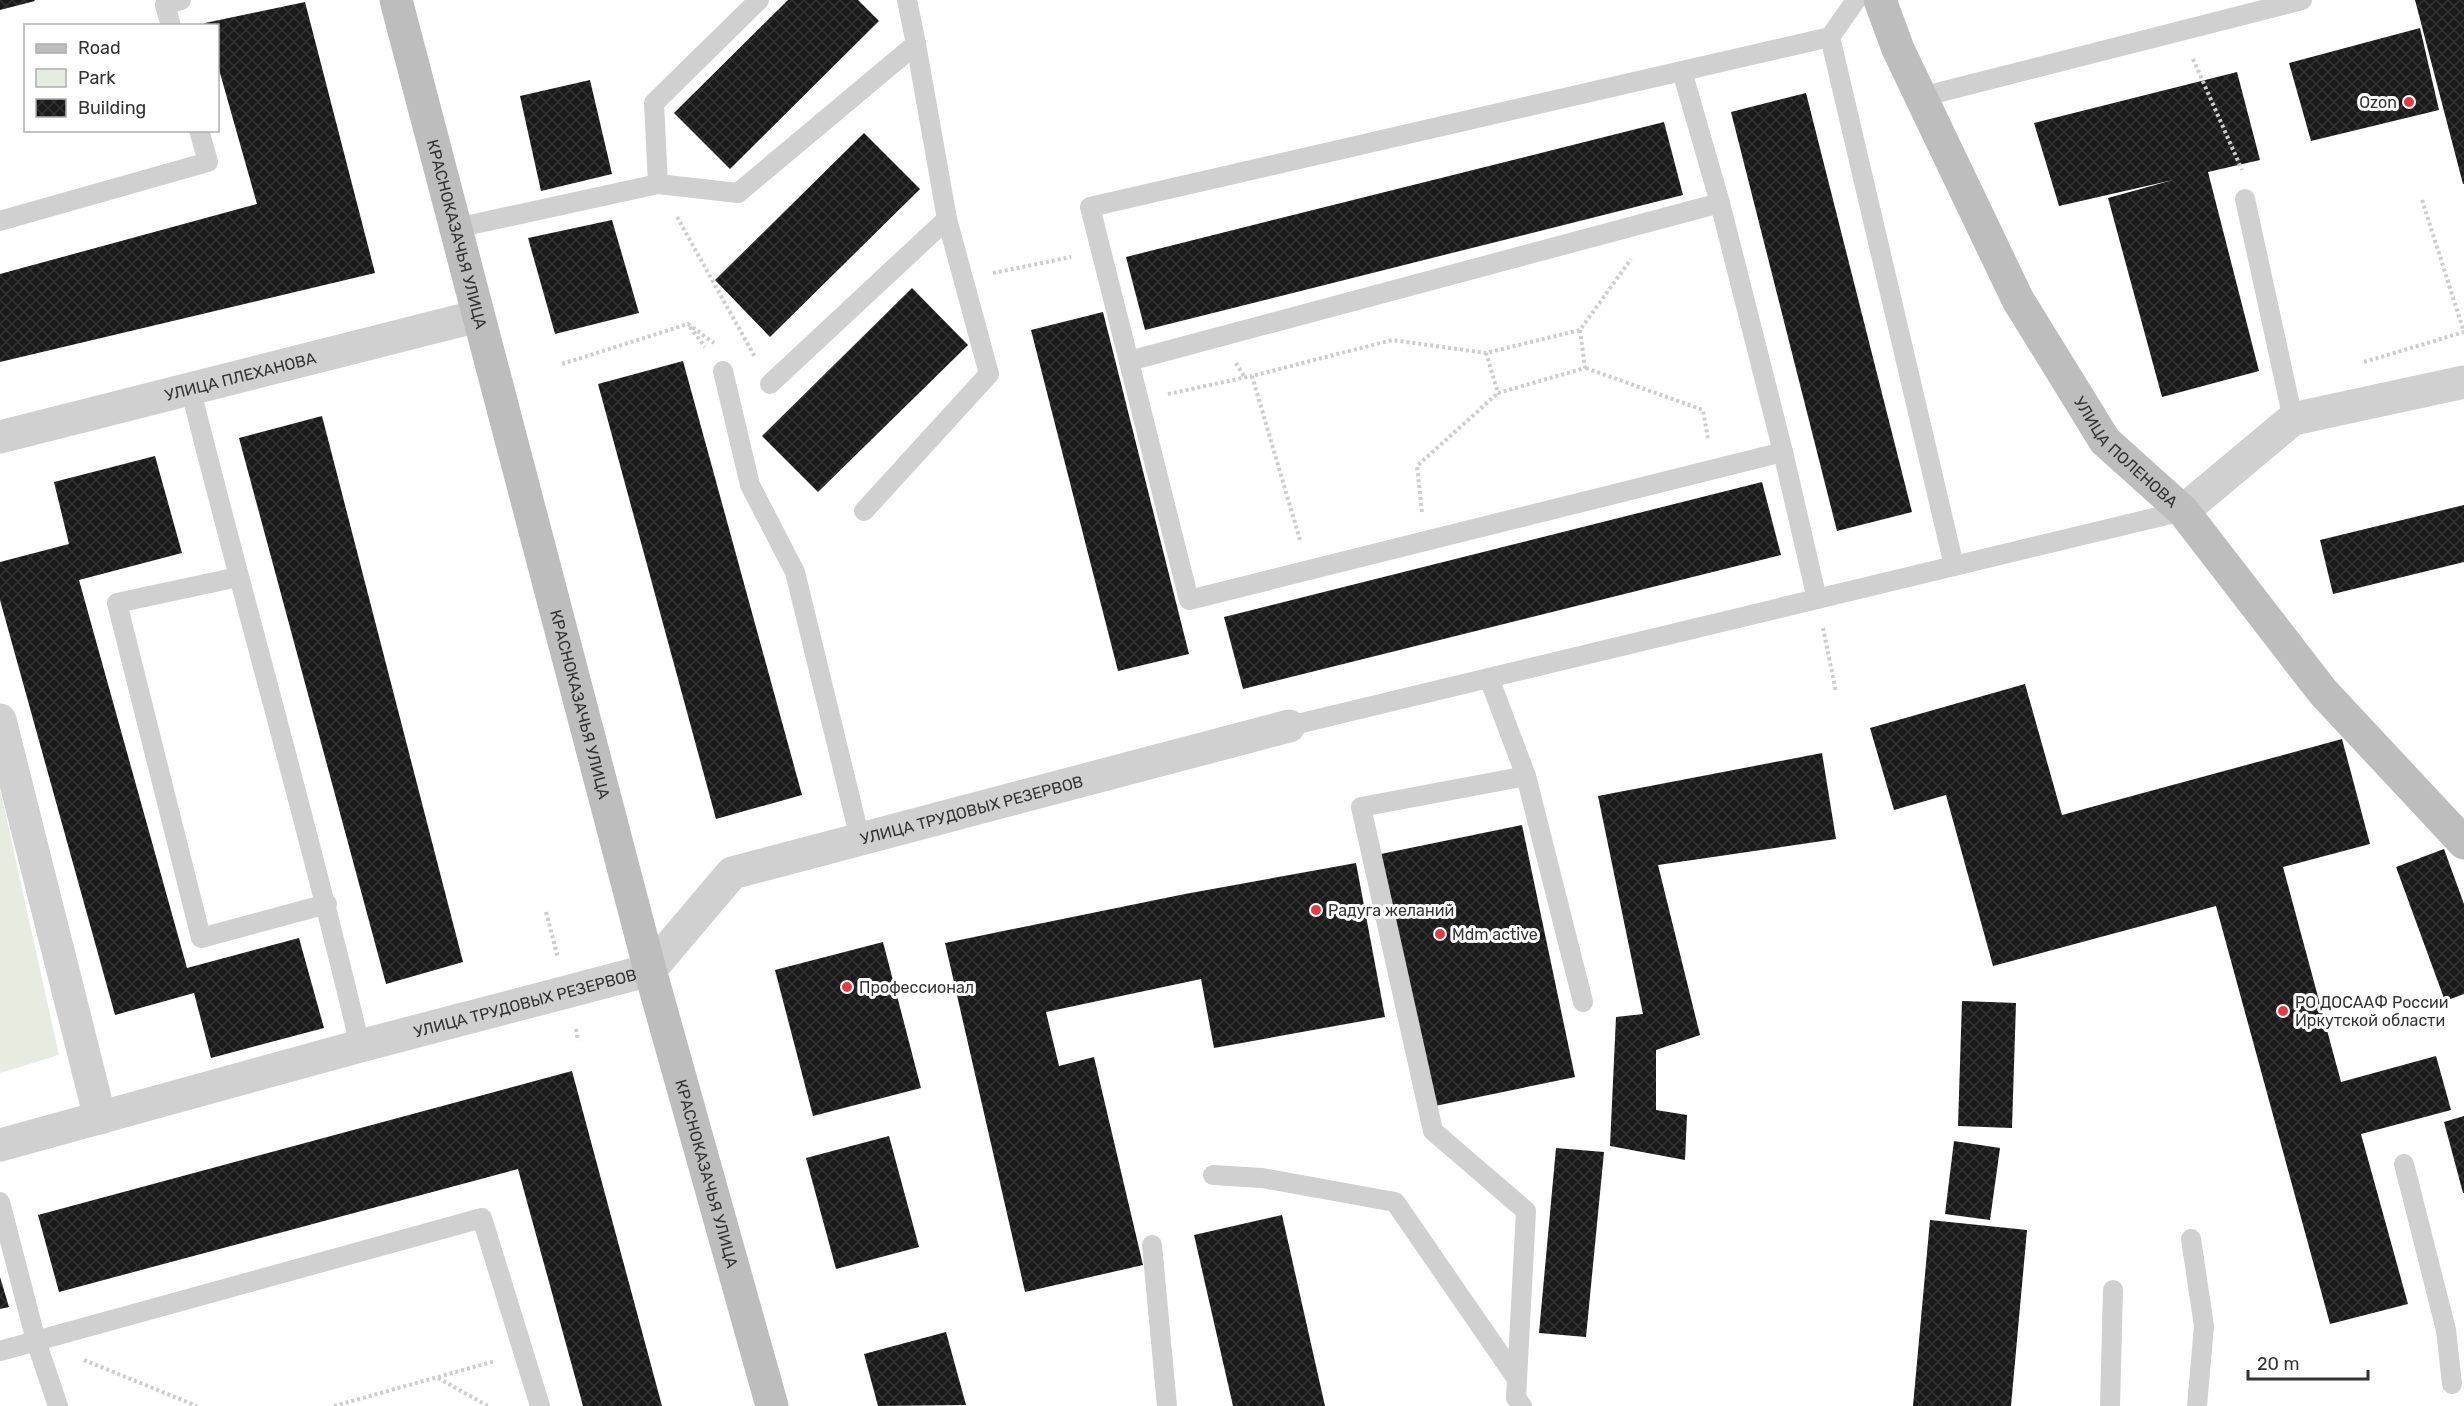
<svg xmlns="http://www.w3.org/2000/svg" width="2464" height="1406" font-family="Rubik,sans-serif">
  <defs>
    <pattern id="building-cross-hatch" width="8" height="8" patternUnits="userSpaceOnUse" patternTransform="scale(1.5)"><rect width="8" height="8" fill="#1a1a1a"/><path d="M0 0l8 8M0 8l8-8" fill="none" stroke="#333"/></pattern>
  </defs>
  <rect width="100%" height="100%" fill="#fff"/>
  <path fill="#e6ecdf" d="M0,789L59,1055L0,1073Z"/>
  <g fill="url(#building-cross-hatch)">
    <path d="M0,0H34L35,1L0,10Z"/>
    <path d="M788,0H858L879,21L730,169L674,113Z"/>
    <path d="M2415,0H2464V184H2463Z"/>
    <path d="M305,2L375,273L0,362V274L257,204L218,66V26H206L205,23Z"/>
    <path d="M2420,28L2439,110L2311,141L2289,63Z"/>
    <path d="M2237,72L2260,160L2208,172L2259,371L2162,397L2108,198L2173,180L2059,206L2034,123Z"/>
    <path d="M590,80L612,174L541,191L520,96Z"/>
    <path d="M1806,93L1912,512L1837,531L1731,112Z"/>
    <path d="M1664,122L1683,195L1145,330L1126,257Z"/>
    <path d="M864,133L920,189L770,337L715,280Z"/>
    <path d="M612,220L639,313L555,334L528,238Z"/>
    <path d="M912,288L968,345L818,492L762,436Z"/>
    <path d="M1103,312L1189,654L1118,671L1031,330Z"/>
    <path d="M683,361L802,795L716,819L598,384Z"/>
    <path d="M322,416L463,962L386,984L239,438Z"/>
    <path d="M155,456L182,553L79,580L187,968L299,938L324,1028L211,1058L194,993L115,1015L0,600V562L69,544L54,482Z"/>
    <path d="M1762,482L1781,555L1243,689L1224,617Z"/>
    <path d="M2464,505V562L2333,594L2320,540Z"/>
    <path d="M2025,684L2062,815L2342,739L2370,844L2283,867L2341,1082L2436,1056L2451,1110L2361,1134L2408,1304L2330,1324L2216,906L1993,966L1946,795L1894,810L1870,728Z"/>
    <path d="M1822,753L1836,839L1658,865L1700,1035L1656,1050V1110L1687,1115L1685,1160L1610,1146L1616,1017L1643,1014L1598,796Z"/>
    <path d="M1522,825L1575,1077L1430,1107L1376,855Z"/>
    <path d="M2444,849L2464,904V994L2445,1001L2396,867Z"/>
    <path d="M1356,863L1385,1017L1214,1048L1201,979L1046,1012L1059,1066L1094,1057L1143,1265L1025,1292L945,943L1185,894Z"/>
    <path d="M883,942L921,1088L813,1116L775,970Z"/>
    <path d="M1962,1001L2016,1003L2012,1128L1958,1126Z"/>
    <path d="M572,1071L662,1406H583L518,1169L59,1292L38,1215Z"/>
    <path d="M2464,1116V1193H2463L2444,1122Z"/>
    <path d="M889,1136L919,1247L836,1269L806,1158Z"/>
    <path d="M1954,1141L2000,1148L1990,1220L1945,1214Z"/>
    <path d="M1556,1148L1604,1152L1586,1337L1539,1333Z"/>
    <path d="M1282,1215L1325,1406H1233L1194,1235Z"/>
    <path d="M1930,1220L2027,1230L2011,1406H1913Z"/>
    <path d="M0,1277L9,1307L0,1309Z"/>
    <path d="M946,1332L966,1405L878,1406L864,1354Z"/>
  </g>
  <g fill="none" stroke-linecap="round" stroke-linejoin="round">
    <g stroke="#cdcdcd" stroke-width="4" stroke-dasharray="3 3" stroke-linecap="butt">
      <path d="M2193,59L2242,170"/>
      <path d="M677,217L755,357"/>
      <path d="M993,273L1071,257"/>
      <path d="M690,327L705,347"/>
      <path d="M1580,330L1585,368L1498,393L1486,353L1580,330L1631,259"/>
      <path d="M2364,362L2464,332L2422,200"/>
      <path d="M1236,363L1245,378"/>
      <path d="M562,364L688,324L714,343"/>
      <path d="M1586,368L1703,410L1708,439"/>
      <path d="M1168,394L1252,376"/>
      <path d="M1422,512L1417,466L1498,393"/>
      <path d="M1300,540L1252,376L1392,340L1486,353"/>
      <path d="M1823,628L1836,692"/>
      <path d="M546,912L558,958"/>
      <path d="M576,1029L578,1041"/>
      <path d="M84,1360L197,1406"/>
      <path d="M438,1378L488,1406"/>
      <path d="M334,1406L495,1361"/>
    </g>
    <g stroke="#d0d0d0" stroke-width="20">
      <path d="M171,26L165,5L181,0"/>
      <path d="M1830,37L1954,566"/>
      <path d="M1682,71L1720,203L1783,452L1817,599"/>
      <path d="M1921,97L2302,0"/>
      <path d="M658,184L654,103L759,0"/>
      <path d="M2245,199L2293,419"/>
      <path d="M0,221L208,162L199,130"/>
      <path d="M456,228L658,184L738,193L916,44L907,0"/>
      <path d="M1129,361L1720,203"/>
      <path d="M723,371L750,485L795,572L860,839"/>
      <path d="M770,384L947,219L916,44"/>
      <path d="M190,387C245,607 308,825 360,1046"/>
      <path d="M1783,452L1189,600L1090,207L1830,37L1856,0"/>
      <path d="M864,511L989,374L947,219"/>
      <path d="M238,577L117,603L201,938L327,904"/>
      <path d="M1489,678L1526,776L1361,807L1433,1131L1526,1211L1516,1398L1522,1406"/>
      <path d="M1289,726L2183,511"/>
      <path d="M1526,776L1583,1002"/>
      <path d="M2404,1164L2446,1330L2452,1384"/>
      <path d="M1213,1175L1262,1178L1395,1202L1517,1379"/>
      <path d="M0,1202L36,1341L482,1218L540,1406"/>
      <path d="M2191,1239L2204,1326L2197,1406"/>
      <path d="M1152,1245L1167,1406"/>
      <path d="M0,1351L36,1341L58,1406"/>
      <path d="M2110,1406L2113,1290"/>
    </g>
    <g stroke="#d0d0d0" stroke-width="33">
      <path id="s1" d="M0,437L478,316"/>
      <path d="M2183,511L2293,419L2464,382"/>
      <path d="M0,720L100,1118"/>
      <path id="s2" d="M0,1145L360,1046L650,970L732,873L1289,726"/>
    </g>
    <g stroke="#bdbdbd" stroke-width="33">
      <path id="s3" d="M396,0L650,970L772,1406"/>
      <path id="s4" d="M1880,0L1898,49L2018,300L2105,441L2183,511L2323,692L2464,843"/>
    </g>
  </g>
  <g fill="#e63946" stroke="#fff" stroke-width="2">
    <circle cx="2409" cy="102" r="6"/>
    <circle cx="1316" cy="910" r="6"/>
    <circle cx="1440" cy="934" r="6"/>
    <circle cx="847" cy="987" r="6"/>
    <circle cx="2283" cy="1011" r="6"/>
  </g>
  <g text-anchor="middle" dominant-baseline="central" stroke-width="6" stroke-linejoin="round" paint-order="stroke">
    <g font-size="16" fill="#333" stroke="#fff" text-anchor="start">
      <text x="2397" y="102" text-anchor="end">Ozon</text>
      <text x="1328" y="910">Радуга желаний</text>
      <text x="1452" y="934">Mdm active</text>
      <text x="859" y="987">Профессионал</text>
      <text x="2295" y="1002">РО ДОСААФ России<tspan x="2295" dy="18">Иркутской области</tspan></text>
    </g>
    <g font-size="16" fill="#333" stroke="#fff">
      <text stroke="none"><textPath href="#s3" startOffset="242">КРАСНОКАЗАЧЬЯ УЛИЦА</textPath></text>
      <text stroke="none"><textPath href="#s1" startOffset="248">УЛИЦА ПЛЕХАНОВА</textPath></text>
      <text stroke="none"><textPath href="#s4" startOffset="518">УЛИЦА ПОЛЕНОВА</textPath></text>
      <text stroke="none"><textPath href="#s3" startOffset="728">КРАСНОКАЗАЧЬЯ УЛИЦА</textPath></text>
      <text stroke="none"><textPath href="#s2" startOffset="1048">УЛИЦА ТРУДОВЫХ РЕЗЕРВОВ</textPath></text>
      <text stroke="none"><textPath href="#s2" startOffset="544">УЛИЦА ТРУДОВЫХ РЕЗЕРВОВ</textPath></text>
      <text stroke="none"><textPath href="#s3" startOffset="1214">КРАСНОКАЗАЧЬЯ УЛИЦА</textPath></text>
    </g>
  </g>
  <rect x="24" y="24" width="195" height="108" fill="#ffffff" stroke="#adadad" stroke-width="1.5"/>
  <rect x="36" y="44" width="30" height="9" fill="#bdbdbd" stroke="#adadad" stroke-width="1.5"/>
  <text x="78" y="54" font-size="18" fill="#333333">Road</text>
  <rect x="36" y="69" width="30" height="18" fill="#e6ecdf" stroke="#adadad" stroke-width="1.5"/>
  <text x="78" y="84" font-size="18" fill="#333333">Park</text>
  <rect x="36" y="99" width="30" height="18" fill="url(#building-cross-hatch)" stroke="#adadad" stroke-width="1.5"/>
  <text x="78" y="114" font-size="18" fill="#333333">Building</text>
  <path d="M2248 1370v9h120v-9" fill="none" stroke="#333333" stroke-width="3"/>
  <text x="2257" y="1370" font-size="18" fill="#333333" stroke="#ffffff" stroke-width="4.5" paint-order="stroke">20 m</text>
</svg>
